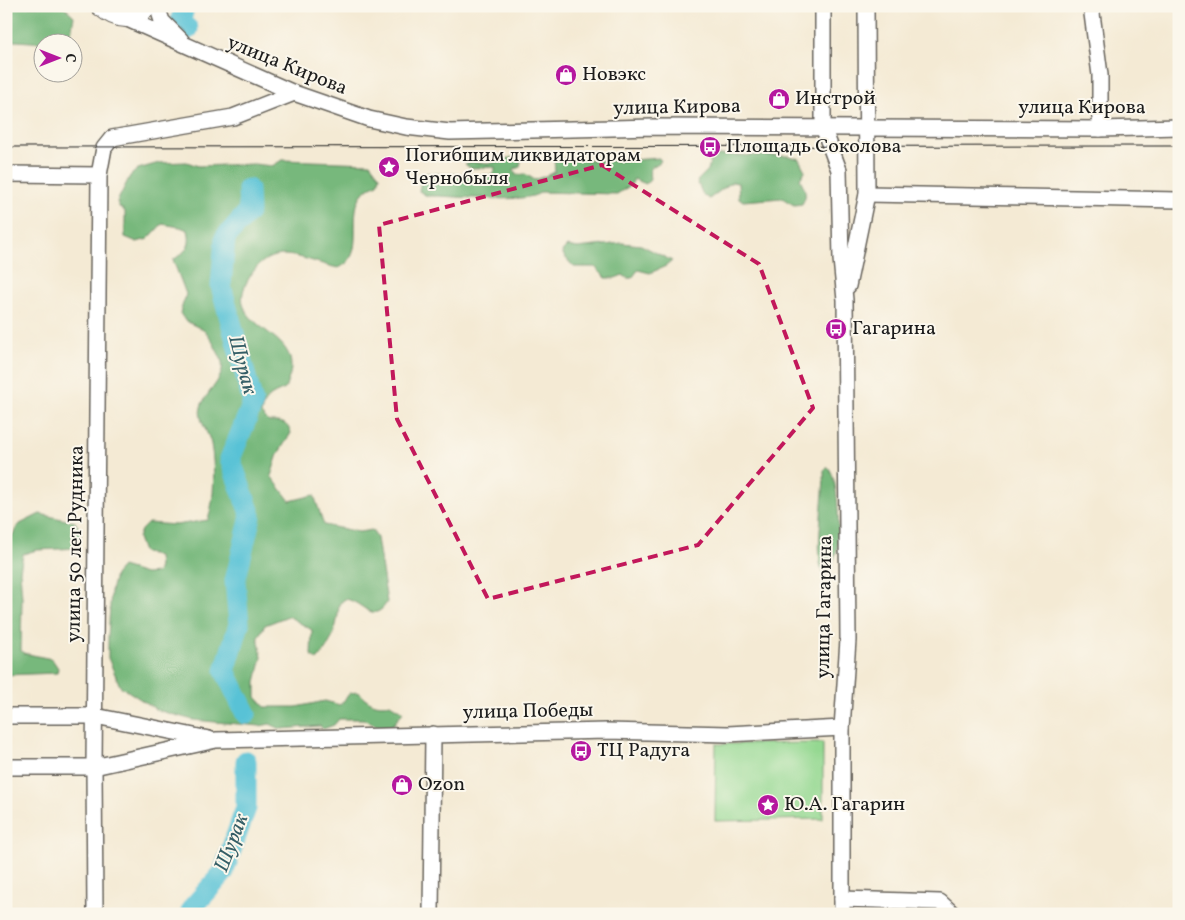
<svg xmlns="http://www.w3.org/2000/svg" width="1185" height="920" font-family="Vollkorn,serif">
  <rect width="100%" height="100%" fill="#fbf7ec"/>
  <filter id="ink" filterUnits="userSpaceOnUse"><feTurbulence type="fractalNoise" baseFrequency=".02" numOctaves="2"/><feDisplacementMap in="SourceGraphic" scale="10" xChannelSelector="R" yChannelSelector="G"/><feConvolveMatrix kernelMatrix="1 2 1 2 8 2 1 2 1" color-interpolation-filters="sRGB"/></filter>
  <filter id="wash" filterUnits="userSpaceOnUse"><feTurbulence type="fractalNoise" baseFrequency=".0096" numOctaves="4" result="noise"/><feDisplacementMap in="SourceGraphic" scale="20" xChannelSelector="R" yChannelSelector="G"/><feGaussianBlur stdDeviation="1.12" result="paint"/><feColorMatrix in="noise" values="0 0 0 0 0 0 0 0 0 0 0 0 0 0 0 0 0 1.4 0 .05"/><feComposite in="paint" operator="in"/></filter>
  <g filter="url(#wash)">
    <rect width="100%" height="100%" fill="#f4ead4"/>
    <path fill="#94d891" stroke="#587a56" d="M823,743V819L715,821L716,744Z"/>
    <g fill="#77b87b" stroke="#4a6a4c">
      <path d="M6,6H63L74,16L71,34C53,48 28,40 6,41Z"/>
      <path d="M719,155L789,156L799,159L805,171L800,179C805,189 808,194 802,204L794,205L782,198L743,201L739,198L738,183L732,182L709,199L703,195L697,181L708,170L711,159Z"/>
      <path d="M517,156L521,161L520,167L514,169L516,175L525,174L535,180L555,172L554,158L619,161L659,158L661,161C652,169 648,164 650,180L646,184L634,179L631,185L617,194L541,192C528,205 449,195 427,196L419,191L422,176L426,173L492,175L495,170V167L470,168L465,164L472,162L488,164Z"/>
      <path d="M282,160L370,163L380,176L378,184C373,186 367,188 364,192C344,212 369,257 338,268C301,260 271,238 248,280C243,288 240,300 245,309C256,331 292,339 291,367C291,374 287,383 285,389C270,395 264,398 261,414L269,422C280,422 287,421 291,433L278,454L271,476L290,501L314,495L324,525L359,532L372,530L377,538L387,602C373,626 363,601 345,599L339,604C338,625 332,645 317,660L311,655L312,630L288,616L265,625L258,637L262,657L256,682V697L265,707H296L325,701L340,705L350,693L358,692C369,702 375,707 390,704L403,712L393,725L379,727L363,719H339L334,725L323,729L320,726L281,729L270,724L260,726L193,720L157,710L120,686L108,658V637L111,591L115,575L122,567L145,574L157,573L159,566L158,557L143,552L138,538L141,530L148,523L176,525L208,520C215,498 215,467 211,444C209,433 197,419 201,407C206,390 230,377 220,356C217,351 210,336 207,333C198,325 185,324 180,313L186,294L173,260C186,251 192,247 188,230L180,227L162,224L148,239L137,242L125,237V211L120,208L117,202L130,176L138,169L159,163L187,162L198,166L254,164L272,166Z"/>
      <path d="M622,243L641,245L672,261L666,266L650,273L638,270L632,278H627L623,275L615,278H606L595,267H574L564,256L562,251L567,246L578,248Z"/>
      <path d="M828,467C839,479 839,526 838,543C837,553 832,563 830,573L824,575C813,562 825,492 824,470Z"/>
      <path d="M40,514L75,522L81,532L79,548L37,550L23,554L20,571L22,598L21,650L23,653L52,659L58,668L57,673L6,675V540H10L18,525Z"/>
    </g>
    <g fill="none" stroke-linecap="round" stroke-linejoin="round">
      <g stroke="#59c2d6" stroke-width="21">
        <path d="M181,6L183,12L180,23L188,29"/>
        <path d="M246,714L225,671L239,624L235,581L251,516L230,459L253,403L221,286L225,238L249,211L248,189"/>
        <path d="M190,914L193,907L223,873L246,808V761"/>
      </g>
    </g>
  </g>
  <g filter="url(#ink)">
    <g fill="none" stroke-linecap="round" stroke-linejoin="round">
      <g stroke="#68645c" stroke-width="18">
        <g id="minor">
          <path d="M157,6L162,21L181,40"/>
          <path d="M823,6V127L839,170L841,259L845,300L848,640L842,728V914"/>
          <path d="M1091,6L1100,75V129"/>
          <path d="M125,18L294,93L369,119L406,127L450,132L653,127L1100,129L1179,127"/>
          <path d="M6,174L99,175L104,148L112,138L233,117L294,93"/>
          <path d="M867,194L1179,200"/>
          <path d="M848,286L867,194L866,6"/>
          <path d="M6,716H95L209,739"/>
          <path d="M6,767H94L216,740L607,731L728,734L842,728"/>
          <path d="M842,899L940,902L953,914"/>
          <path d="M95,914L94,767L99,175"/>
          <path d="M431,914L433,734"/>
        </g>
      </g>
      <g stroke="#68645c" stroke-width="22">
        <path id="major" d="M101,6C116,19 133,22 147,6"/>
      </g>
      <use href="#minor" stroke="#fff" stroke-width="15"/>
      <use href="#major" stroke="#fff" stroke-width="20"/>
      <path stroke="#1c1c1c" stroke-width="1" d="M6,147L1179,146"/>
    </g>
  </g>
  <path fill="none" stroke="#c2185b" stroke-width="4" stroke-dasharray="10 6" stroke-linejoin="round" d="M602,165L759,264L813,408L698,545L488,599L397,419L379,225Z"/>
  <defs>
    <g id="shop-disc" transform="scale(1.125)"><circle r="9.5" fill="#b5179e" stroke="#fbf7ec"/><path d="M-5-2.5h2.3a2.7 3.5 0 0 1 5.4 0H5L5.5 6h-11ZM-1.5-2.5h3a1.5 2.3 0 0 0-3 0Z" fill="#fff"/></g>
    <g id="bus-disc" transform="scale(1.125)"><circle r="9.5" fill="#b5179e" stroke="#fbf7ec"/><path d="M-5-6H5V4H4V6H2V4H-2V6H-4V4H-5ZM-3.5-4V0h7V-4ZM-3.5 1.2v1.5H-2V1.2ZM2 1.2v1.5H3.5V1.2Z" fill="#fff"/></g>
    <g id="sight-disc" transform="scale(1.125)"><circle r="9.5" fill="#b5179e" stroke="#fbf7ec"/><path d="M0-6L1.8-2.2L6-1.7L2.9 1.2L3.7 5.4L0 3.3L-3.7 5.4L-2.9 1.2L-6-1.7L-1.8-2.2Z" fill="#fff"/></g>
  </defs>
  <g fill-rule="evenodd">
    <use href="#shop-disc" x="566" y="75"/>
    <use href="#shop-disc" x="779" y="99"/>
    <use href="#bus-disc" x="710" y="147"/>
    <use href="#sight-disc" x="389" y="167"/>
    <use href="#bus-disc" x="836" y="329"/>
    <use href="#bus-disc" x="581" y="751"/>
    <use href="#shop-disc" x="402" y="785"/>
    <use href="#sight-disc" x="768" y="805"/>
  </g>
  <g text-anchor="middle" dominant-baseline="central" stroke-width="4" stroke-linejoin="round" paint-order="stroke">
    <g font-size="20" fill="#1c1c1c" stroke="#fbf7ec">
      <text transform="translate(287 66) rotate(22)">улица Кирова</text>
      <text transform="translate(677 108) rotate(-1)">улица Кирова</text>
      <text x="1082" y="108">улица Кирова</text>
      <text transform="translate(76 544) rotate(-89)">улица 50 лет Рудника</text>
      <text transform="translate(825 607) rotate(-89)">улица Гагарина</text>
      <text transform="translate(528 712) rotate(-1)">улица Победы</text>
    </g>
    <g font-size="20" fill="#1c1c1c" stroke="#fbf7ec" text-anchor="start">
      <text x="582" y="75">Новэкс</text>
      <text x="795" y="99">Инстрой</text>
      <text x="726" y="147">Площадь Соколова</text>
      <text x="405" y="156">Погибшим ликвидаторам<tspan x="405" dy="23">Чернобыля</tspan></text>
      <text x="852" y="329">Гагарина</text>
      <text x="597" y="751">ТЦ Радуга</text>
      <text x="418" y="785">Ozon</text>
      <text x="784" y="805">Ю.А. Гагарин</text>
    </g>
    <g font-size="21" font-style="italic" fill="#345e66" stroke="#fbf7ec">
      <text transform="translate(242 365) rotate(75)">Шурак</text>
      <text transform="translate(232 843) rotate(-69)">Шурак</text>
    </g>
  </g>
  <rect width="1185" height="920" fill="none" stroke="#fbf7ec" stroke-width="25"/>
  <g transform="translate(58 58) rotate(90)"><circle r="24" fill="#fbf7ec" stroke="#a29f99"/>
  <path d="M0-4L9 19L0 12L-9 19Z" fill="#b5179e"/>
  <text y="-8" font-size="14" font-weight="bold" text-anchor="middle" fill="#1c1c1c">С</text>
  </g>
</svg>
